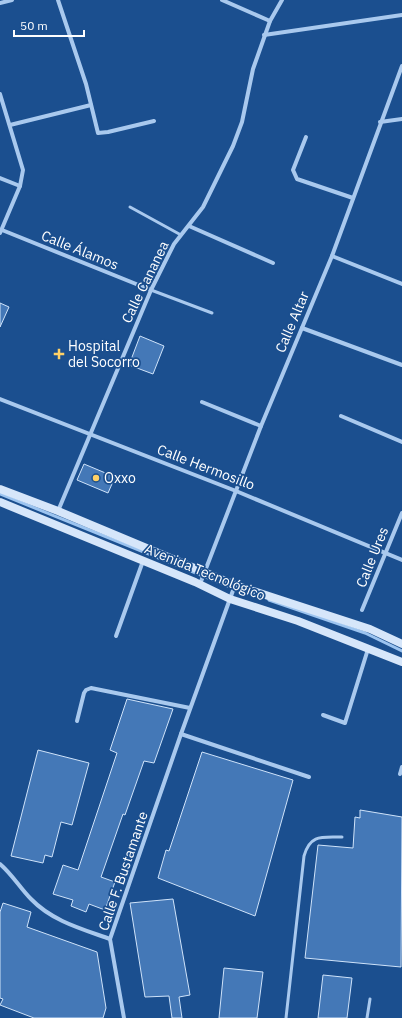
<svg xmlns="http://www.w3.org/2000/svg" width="402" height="1018" font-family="'IBM Plex Sans',sans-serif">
  <rect width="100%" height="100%" fill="#1b4f8f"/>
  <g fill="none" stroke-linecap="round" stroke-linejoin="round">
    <g stroke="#9cc4f0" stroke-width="3">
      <path d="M0,494L228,586"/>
      <path d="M269,600L365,633L402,651"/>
    </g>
  </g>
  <g fill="#4478b7" stroke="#cfe3fa">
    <path d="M0,303L9,307L0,327Z"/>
    <path d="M140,336L164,346L153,374L129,365Z"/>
    <path d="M84,464L115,477L108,493L77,480Z"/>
    <path d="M127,699L173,709L154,763L144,761L125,815L123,814L101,877L115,882L105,910L89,904L86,912L71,906L73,900L53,894L63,865L78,870L117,753L110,750Z"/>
    <path d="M38,750L89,763L72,825L61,822L52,857L45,855L43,863L11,856Z"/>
    <path d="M202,752L293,780L255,916L158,878L166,850L169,851Z"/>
    <path d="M360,810L402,817L401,967L305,958L318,845L353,848L355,817L360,818Z"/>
    <path d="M173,899L190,995L179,997L182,1018H172L169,996L145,997L130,903Z"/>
    <path d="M3,903L31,912L27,927L97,952L106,1008L103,1018H34L0,1005L3,999L0,998V912Z"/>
    <path d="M224,968L263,972L257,1018H219Z"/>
    <path d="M323,975L352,978L347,1018H318Z"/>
  </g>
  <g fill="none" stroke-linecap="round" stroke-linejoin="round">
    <g stroke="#a9c9ee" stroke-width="3">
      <path d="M130,207L181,235"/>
      <path d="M151,290L212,313"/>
      <path d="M286,1018L304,856C310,834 322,837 342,837"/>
      <path d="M367,1018L370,999"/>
    </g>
    <g stroke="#a9c9ee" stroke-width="4">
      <path d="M58,0L86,84L98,133L108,132L154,121"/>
      <path d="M222,0L270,21"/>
      <path d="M0,3L12,0"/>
      <path d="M264,35L402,15"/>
      <path d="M0,94L23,170L20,186L0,233"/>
      <path d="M380,122L402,119"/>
      <path d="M10,125L91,105"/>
      <path d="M306,137L293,170L297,179L353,198"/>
      <path d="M0,178L20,186"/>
      <path d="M189,226L273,263"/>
      <path d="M2,230L151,290"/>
      <path d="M332,256L402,284"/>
      <path d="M302,328L402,365"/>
      <path d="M0,399L236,491L402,560"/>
      <path d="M202,402L261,426"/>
      <path d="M341,416L402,442"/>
      <path d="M58,511L151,290L174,244L203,207L233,146L242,122L253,69L270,21L282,0"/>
      <path d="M200,584L261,426L332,256L402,66"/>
      <path d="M362,610L402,513"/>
      <path d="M116,636L143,561"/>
      <path d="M323,715L345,723L368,649"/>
      <path d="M77,721L84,693L86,690L91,688L190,708"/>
      <path d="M181,734L309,777"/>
      <path d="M400,774L402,767"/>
      <path d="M0,864C12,874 20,888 31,899C52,921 82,929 110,939"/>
      <path d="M124,1018L110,939L181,734L235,585"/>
    </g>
    <g stroke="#d6e6fa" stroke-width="8">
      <path d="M0,489L58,511L235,585L370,629L402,644"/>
      <path d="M0,502L195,582L230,599L298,621L402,662"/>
    </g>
  </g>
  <g fill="#ffd166" stroke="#1b4f8f" stroke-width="1.5">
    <path d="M57 348h4v4h4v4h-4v4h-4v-4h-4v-4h4z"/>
    <circle cx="96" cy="478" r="4"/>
  </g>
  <g text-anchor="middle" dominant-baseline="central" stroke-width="3.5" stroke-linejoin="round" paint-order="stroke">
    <g font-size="14" fill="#fff" stroke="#1b4f8f">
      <text transform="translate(80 250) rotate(22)">Calle Álamos</text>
      <text transform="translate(145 282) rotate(-64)">Calle Cananea</text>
      <text transform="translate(292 322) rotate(-67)">Calle Altar</text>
      <text transform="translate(206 467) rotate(21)">Calle Hermosillo</text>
      <text transform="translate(372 557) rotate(-68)">Calle Ures</text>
      <text transform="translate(205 572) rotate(22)">Avenida Tecnológico</text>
      <text transform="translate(123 871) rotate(-71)">Calle F. Bustamante</text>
    </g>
    <g font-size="14" fill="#fff" stroke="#1b4f8f" text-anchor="start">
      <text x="68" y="346">Hospital<tspan x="68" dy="16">del Socorro</tspan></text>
      <text x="104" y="478">Oxxo</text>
    </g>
  </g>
  <path d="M14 30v6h70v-6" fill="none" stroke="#ffffff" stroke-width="2"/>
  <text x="20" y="30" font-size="12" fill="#ffffff" stroke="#1b4f8f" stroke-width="3" paint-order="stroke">50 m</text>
</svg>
